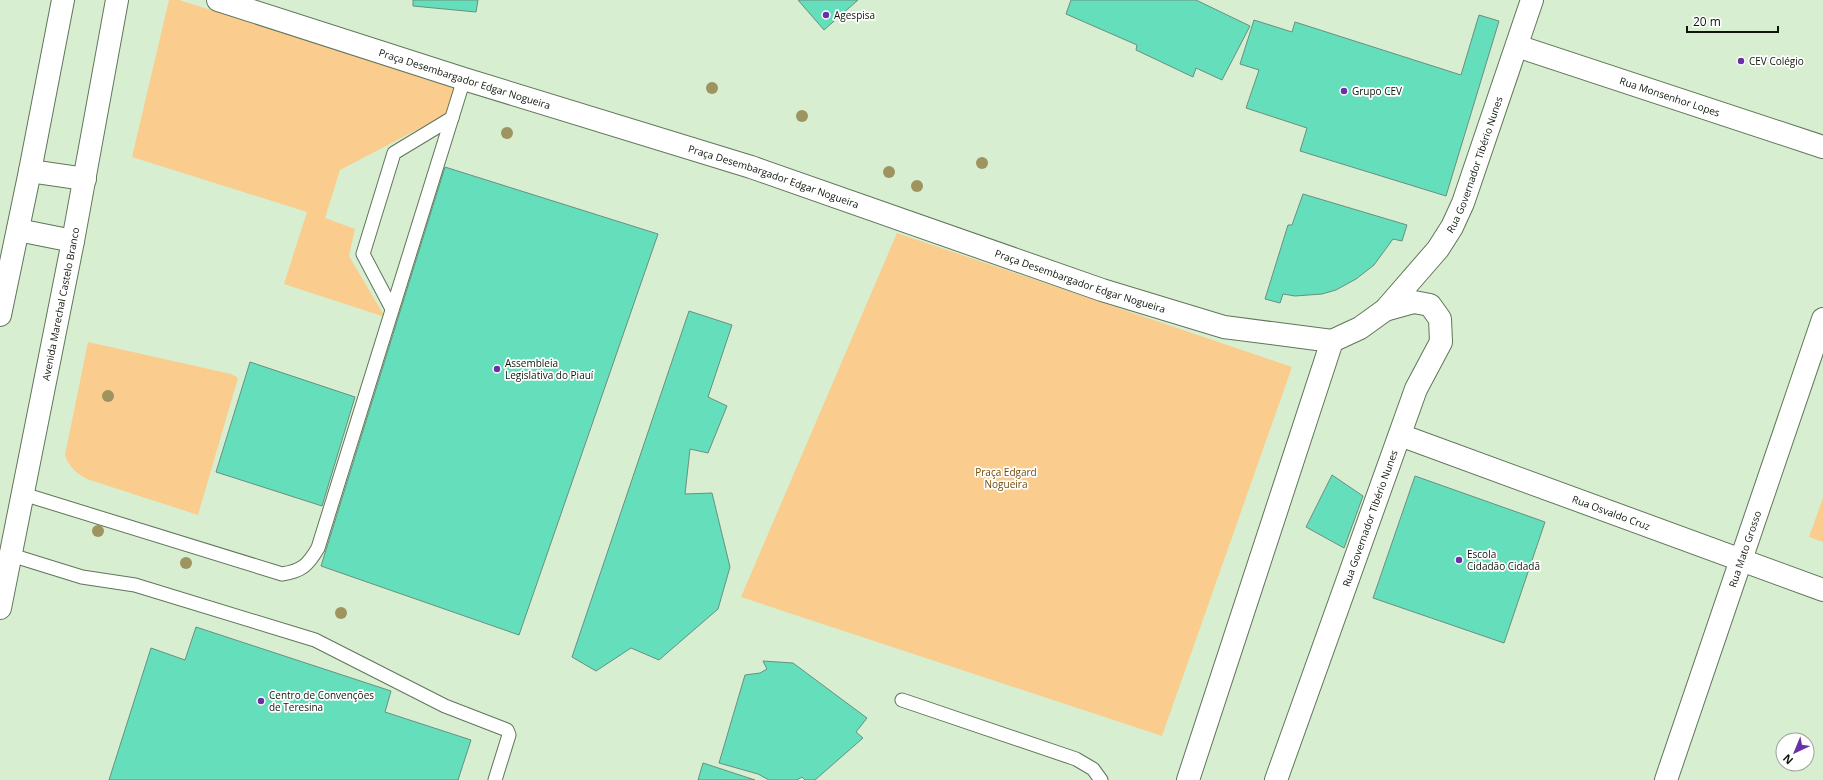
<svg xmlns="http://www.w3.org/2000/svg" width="1823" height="780" font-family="'Open Sans',sans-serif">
  <rect width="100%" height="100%" fill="#d7efd0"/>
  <g fill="#facc8d">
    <path d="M169,0H179L455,87L447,114L340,170L325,218L355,229L349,256L385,317L284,284L307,212L132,157Z"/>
    <path d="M897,233L1292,367L1162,736L741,597Z"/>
    <path d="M88,342L231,374L238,378L198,515L87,479C76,473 69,467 65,455Z"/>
    <path d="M1823,498V542L1809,537Z"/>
  </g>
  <g fill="#65dfbb" stroke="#688f81">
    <path d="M413,0H478L476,12L413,6Z"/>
    <path d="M798,0H858L824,30Z"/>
    <path d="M1071,0H1196L1250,26L1222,80L1196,68L1193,77L1136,50L1137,45L1066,14Z"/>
    <path d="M1479,15L1499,21L1446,196L1300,151L1307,128L1246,108L1259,70L1240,64L1254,20L1292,32L1295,22L1461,75Z"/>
    <path d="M445,167L658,234L519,635L321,566Z"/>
    <path d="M1303,194L1407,225L1402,241L1393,239L1374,265L1356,279L1336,290L1322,294L1295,296L1283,294L1280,303L1265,299L1288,225H1292Z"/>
    <path d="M689,311L732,325L708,397L727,406L708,453L690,449L685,494L712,493L730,567L718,609L659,660L631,648L596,671L572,657Z"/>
    <path d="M250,362L355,397L322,506L216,472Z"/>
    <path d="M1332,475L1363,496L1344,548L1306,527Z"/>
    <path d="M1415,476L1545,522L1504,643L1373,598Z"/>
    <path d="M196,627L391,691L385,712L471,740L458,780H109L151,648L185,660Z"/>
    <path d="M763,661L793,663L867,718L856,732L863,738L815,780H805L802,777L797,780H769L758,774L719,763L745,675L760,673L767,669Z"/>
    <path d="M703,763L755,780H698Z"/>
  </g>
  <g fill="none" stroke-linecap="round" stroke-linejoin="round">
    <g stroke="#60755a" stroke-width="15">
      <g id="lane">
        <path d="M392,309L363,254L394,153L452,118"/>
        <path d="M23,494L282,574C302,571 308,565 318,548L464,79"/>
        <path d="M11,555L82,577L135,585L315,640L445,706L507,730L509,735L495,780"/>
        <path d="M902,700L1076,759L1093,769L1101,780"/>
      </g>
    </g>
    <g stroke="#60755a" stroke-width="24">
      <g id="street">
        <path id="s1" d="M218,0L464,79L751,167L1102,290L1224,327L1332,341"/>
        <path id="s2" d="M1517,46L1823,147"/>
        <path id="s3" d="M1400,435L1823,590"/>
        <path id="s4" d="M1188,780L1332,341L1360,328L1385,310L1438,249L1452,227L1463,203L1532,0"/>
        <path id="s5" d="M1276,780L1416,389L1441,342L1440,319L1430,305L1414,302L1385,310"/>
        <path id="s6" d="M1666,780L1823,319"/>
      </g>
    </g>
    <g stroke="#60755a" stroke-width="24">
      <g id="primary">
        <path d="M30,171L85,179"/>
        <path d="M18,230L73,241"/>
        <path d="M0,315L30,171L63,0"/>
        <path id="s7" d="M0,608L73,241L117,0"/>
      </g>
    </g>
    <use href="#lane" stroke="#fff" stroke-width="13"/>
    <use href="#street" stroke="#fff" stroke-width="22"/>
    <use href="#primary" stroke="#fff" stroke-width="22"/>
  </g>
  <g fill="#9e9460">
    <circle cx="712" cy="88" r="6"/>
    <circle cx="802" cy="116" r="6"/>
    <circle cx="507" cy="133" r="6"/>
    <circle cx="982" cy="163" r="6"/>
    <circle cx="889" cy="172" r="6"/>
    <circle cx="917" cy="186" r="6"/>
    <circle cx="108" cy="396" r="6"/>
    <circle cx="98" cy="531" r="6"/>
    <circle cx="186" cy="563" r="6"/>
    <circle cx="341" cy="613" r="6"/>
  </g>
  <g fill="#6831a8" stroke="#fff" stroke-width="1.5">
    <circle cx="826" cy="15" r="4"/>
    <circle cx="1741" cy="61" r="4"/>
    <circle cx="1344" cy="91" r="4"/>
    <circle cx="497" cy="369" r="4"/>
    <circle cx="1459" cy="560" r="4"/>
    <circle cx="261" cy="701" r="4"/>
  </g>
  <g text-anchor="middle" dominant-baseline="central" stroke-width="3.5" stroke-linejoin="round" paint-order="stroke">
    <g font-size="10" fill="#0e160b" stroke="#fff" text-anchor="start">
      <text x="834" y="15">Agespisa</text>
      <text x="1749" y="61">CEV Colégio</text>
      <text x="1352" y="91">Grupo CEV</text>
      <text x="505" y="363">Assembleia<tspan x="505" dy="12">Legislativa do Piauí</tspan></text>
      <text x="1467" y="554">Escola<tspan x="1467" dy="12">Cidadão Cidadã</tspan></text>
      <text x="269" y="695">Centro de Convenções<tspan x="269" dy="12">de Teresina</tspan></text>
    </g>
    <g font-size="10" fill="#0e160b" stroke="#fff">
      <text stroke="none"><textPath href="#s1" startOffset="259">Praça Desembargador Edgar Nogueira</textPath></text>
      <text stroke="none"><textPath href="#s2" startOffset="161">Rua Monsenhor Lopes</textPath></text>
      <text stroke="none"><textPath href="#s4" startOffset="697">Rua Governador Tibério Nunes</textPath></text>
      <text stroke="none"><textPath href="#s1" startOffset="583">Praça Desembargador Edgar Nogueira</textPath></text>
      <text stroke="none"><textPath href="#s1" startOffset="907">Praça Desembargador Edgar Nogueira</textPath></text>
      <text stroke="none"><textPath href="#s7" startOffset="310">Avenida Marechal Castelo Branco</textPath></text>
      <text stroke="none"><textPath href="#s3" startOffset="225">Rua Osvaldo Cruz</textPath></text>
      <text stroke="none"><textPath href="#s5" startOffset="278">Rua Governador Tibério Nunes</textPath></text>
      <text stroke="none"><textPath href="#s6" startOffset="244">Rua Mato Grosso</textPath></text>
    </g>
    <g font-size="10" fill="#704a05" stroke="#fff">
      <text x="1006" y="472">Praça Edgard<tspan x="1006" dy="12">Nogueira</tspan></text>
    </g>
  </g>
  <g transform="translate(1795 752) rotate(224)"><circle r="19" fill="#ffffff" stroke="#9fa29d"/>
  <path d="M0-3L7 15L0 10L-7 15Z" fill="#6831a8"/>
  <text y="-6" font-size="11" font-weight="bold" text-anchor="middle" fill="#0e160b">N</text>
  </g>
  <path d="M1687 26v6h91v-6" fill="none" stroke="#0e160b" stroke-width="2"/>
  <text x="1693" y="26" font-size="12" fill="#0e160b" stroke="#ffffff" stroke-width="3" paint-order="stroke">20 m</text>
</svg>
